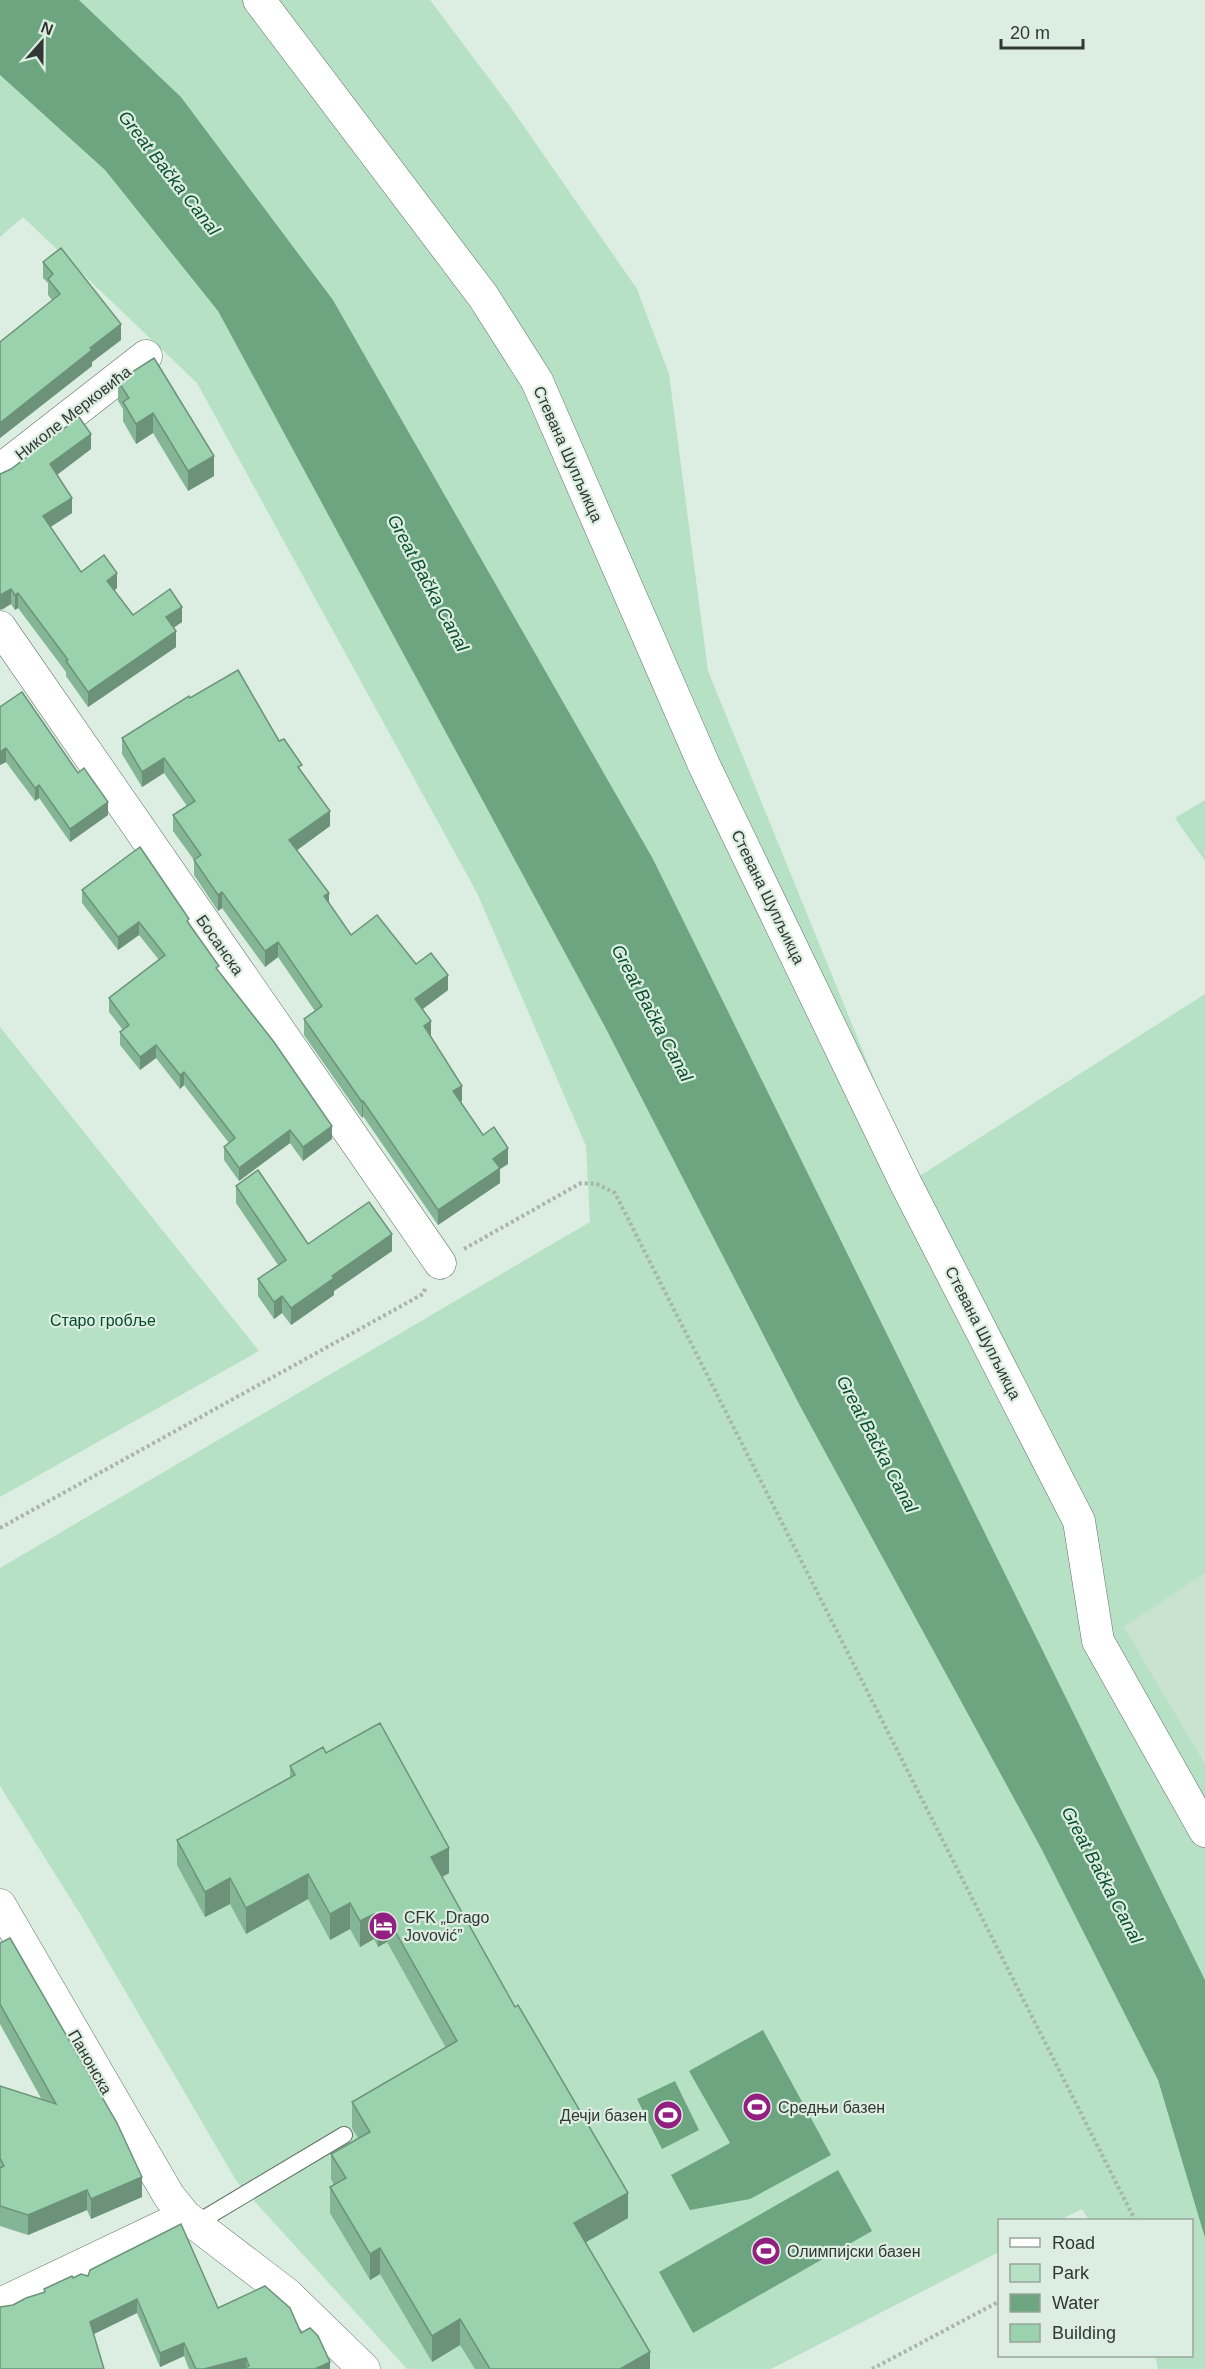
<svg xmlns="http://www.w3.org/2000/svg" width="1205" height="2369" font-family="Helvetica,sans-serif">
  <rect width="100%" height="100%" fill="#dceee1"/>
  <path fill="#cae3d1" d="M1205,1573V1764L1124,1627Z"/>
  <g fill="#b6e1c4">
    <path d="M79,0H430L509,105L637,289L669,374L708,671L915,1179L1205,994V1573L1124,1627L1205,1764V1980L653,859L333,300L181,97Z"/>
    <path d="M0,75L105,170L218,311L604,1025L800,1406L1042,1850L1158,2080L1205,2238V2369H1158L1155,2356H1192V2220H1089L1082,2209L1060,2220H1000L999,2252L771,2369H407L237,2182L82,1917L0,1786V1568L590,1222L586,1146L477,893L197,383L23,217L0,237Z"/>
    <path d="M1205,800V861L1175,818Z"/>
    <path d="M0,1027L259,1351L0,1497Z"/>
  </g>
  <g fill="#6da581">
    <path d="M0,0H79L181,97L333,300L653,859L1205,1980V2238L1158,2080L1042,1850L800,1406L604,1025L218,311L105,170L0,75Z"/>
    <path d="M763,2030L831,2155L750,2199L690,2210L671,2175L730,2143L689,2071Z"/>
    <path d="M675,2081L699,2130L662,2149L637,2099Z"/>
    <path d="M838,2170L872,2231L693,2333L659,2272Z"/>
  </g>
  <g fill="none" stroke-linecap="round" stroke-linejoin="round">
    <g stroke="#617266" stroke-width="18">
      <path id="lane" d="M195,2224L344,2135"/>
    </g>
    <g stroke="#617266" stroke-width="33">
      <g id="street">
        <path d="M259,0L483,296L537,381L704,765L906,1184L1079,1521L1098,1641L1205,1831"/>
        <path d="M0,470L146,356"/>
        <path d="M0,627L440,1263"/>
        <path d="M0,1905L169,2196L185,2216L287,2294L364,2369"/>
        <path d="M0,2304L185,2216"/>
      </g>
    </g>
    <g stroke="#a7b6ab" stroke-width="4" stroke-dasharray="3 3" stroke-linecap="butt">
      <path d="M464,1249L581,1183L597,1184L615,1193L1135,2220"/>
      <path d="M0,1528L423,1294L426,1287"/>
      <path d="M872,2369L1000,2301"/>
    </g>
    <use href="#lane" stroke="#fff" stroke-width="16"/>
    <use href="#street" stroke="#fff" stroke-width="32"/>
  </g>
  <g fill="#84b595">
    <path d="M43,262L121,340L92,362V366L0,438V342L52,300L48,295V283L43,278Z"/>
    <path d="M154,358L214,476L188,491L153,433L136,444L123,421V409L118,401V381Z"/>
    <path d="M91,449L57,475L72,513L50,527L81,572L117,588L114,591L133,615L182,622L173,628L176,647L88,707L66,676V672L18,608L15,610L11,604L2,610L0,474Z"/>
    <path d="M190,698L279,741L302,772L330,826L297,850L329,903L351,935L416,964L448,990L422,1009L431,1037L462,1101L460,1102L483,1135L508,1164L500,1169V1183L438,1225L363,1116L362,1118L304,1035V1019L315,1011L278,957L265,967L222,908L218,911L194,875V860L173,831V815L187,806L164,773L142,787L122,754V738Z"/>
    <path d="M0,707L78,773L108,815L70,842L39,798L35,801L6,762L0,765Z"/>
    <path d="M82,890L189,925L219,972L332,1139L303,1161L290,1143L239,1181L224,1160V1147L229,1143L184,1085L180,1089L156,1058L140,1070L120,1045V1032L123,1030L109,1012V998L159,960L139,935L118,950L82,903Z"/>
    <path d="M236,1186L308,1244L392,1251L334,1291V1295L291,1325L282,1313L274,1319L258,1296V1279L278,1265L236,1203Z"/>
    <path d="M326,1753L449,1873L442,1877L628,2218L586,2242L650,2369H475L460,2345L432,2362L380,2274L370,2280L330,2213V2187L334,2185L331,2179V2154L358,2138L352,2128V2102L446,2048L387,1942L378,1947L374,1939L360,1947L350,1929L330,1940L308,1899L246,1934L230,1904L205,1917L177,1865V1840L290,1777V1766Z"/>
    <path d="M0,1943L142,2197L91,2219L87,2210L28,2235L0,2226V2086L42,2100L0,2024Z"/>
    <path d="M73,2278L218,2308L301,2333L330,2369H189L184,2356L160,2367L137,2313L93,2334L13,2305L44,2292V2289Z"/>
  </g>
  <g fill="#6c9379">
    <path d="M121,324V340L92,362V366L0,438V423L90,348Z"/>
    <path d="M153,413V433L136,444V424Z"/>
    <path d="M91,434V449L50,480V464Z"/>
    <path d="M214,456V476L188,491V471Z"/>
    <path d="M72,498V513L43,532V516Z"/>
    <path d="M117,573V588L107,596V581Z"/>
    <path d="M11,589V604L0,610V595Z"/>
    <path d="M18,593V608L15,610V595Z"/>
    <path d="M182,607V622L166,633V617Z"/>
    <path d="M176,631V647L88,707V692Z"/>
    <path d="M6,748V762L0,765V752Z"/>
    <path d="M164,758V773L142,787V772Z"/>
    <path d="M39,785V798L35,801V788Z"/>
    <path d="M108,802V815L70,842V829Z"/>
    <path d="M330,811V826L289,856V840Z"/>
    <path d="M222,892V908L218,911V895Z"/>
    <path d="M329,893V909L324,896Z"/>
    <path d="M139,922V935L118,950V937Z"/>
    <path d="M278,942V957L265,967V951Z"/>
    <path d="M448,975V990L415,1015V999Z"/>
    <path d="M431,1021V1037L424,1026Z"/>
    <path d="M156,1045V1058L140,1070V1057Z"/>
    <path d="M184,1072V1085L180,1089V1075Z"/>
    <path d="M462,1086V1101L453,1106V1091Z"/>
    <path d="M363,1101V1116L362,1118V1102Z"/>
    <path d="M332,1126V1139L303,1161V1147Z"/>
    <path d="M290,1130V1143L239,1181V1168Z"/>
    <path d="M508,1148V1164L500,1169V1183L438,1225V1210L493,1159Z"/>
    <path d="M392,1234V1251L334,1291V1295L291,1325V1308L332,1276Z"/>
    <path d="M282,1296V1313L274,1319V1302Z"/>
    <path d="M449,1848V1873L431,1883V1857Z"/>
    <path d="M308,1874V1899L246,1934V1908Z"/>
    <path d="M230,1878V1904L205,1917V1892Z"/>
    <path d="M350,1903V1929L330,1940V1914Z"/>
    <path d="M374,1914V1939L360,1947V1921Z"/>
    <path d="M387,1917V1942L378,1947V1922Z"/>
    <path d="M142,2177V2197L91,2219V2199Z"/>
    <path d="M87,2190V2210L28,2235V2215Z"/>
    <path d="M628,2193V2218L574,2249V2223Z"/>
    <path d="M380,2248V2274L370,2280V2254Z"/>
    <path d="M137,2299V2313L90,2336V2322Z"/>
    <path d="M460,2319V2345L432,2362V2336Z"/>
    <path d="M184,2343V2356L160,2367V2353Z"/>
    <path d="M650,2352V2369H620Z"/>
    <path d="M246,2358V2369H204Z"/>
    <path d="M330,2362V2369H315Z"/>
  </g>
  <g fill="#9ad2ad" stroke="#6c9379" stroke-width="1.5">
    <path d="M61,248L121,324L90,348L92,350L0,423V342L60,294L48,279L53,274L43,262Z"/>
    <path d="M154,358L214,456L188,471L153,413L136,424L123,402L129,398L118,381Z"/>
    <path d="M79,417L91,434L50,464L72,498L43,516L81,572L104,555L117,573L107,581L133,615L170,589L182,607L166,617L176,631L88,692L66,661L68,660L18,593L15,595L11,589L0,595V474L11,469Z"/>
    <path d="M238,670L279,741L284,739L302,765L298,767L330,811L289,840L329,893L324,896L351,935L377,915L416,964L431,953L448,975L415,999L431,1021L424,1026L462,1086L453,1091L483,1135L494,1127L508,1148L493,1159L500,1168L438,1210L363,1101L362,1102L304,1019L322,1006L278,942L265,951L222,892L218,895L194,860L201,855L173,815L195,801L164,758L142,772L122,738L189,696L190,698Z"/>
    <path d="M22,692L78,773L84,768L108,802L70,829L39,785L35,788L6,748L0,752V707Z"/>
    <path d="M140,847L189,919L187,921L219,966L216,968L274,1042L332,1126L303,1147L290,1130L239,1168L224,1147L235,1138L184,1072L180,1075L156,1045L140,1057L120,1032L129,1025L109,998L165,955L139,922L118,937L82,890Z"/>
    <path d="M258,1170L308,1244L369,1202L392,1234L332,1276L334,1278L291,1308L282,1296L274,1302L258,1279L286,1260L236,1186Z"/>
    <path d="M380,1723L449,1848L431,1857L515,2007L518,2005L628,2193L574,2223L650,2352L620,2369H490L460,2319L432,2336L380,2248L370,2254L330,2187L346,2178L331,2154L370,2132L352,2102L457,2041L387,1917L378,1922L374,1914L360,1921L350,1903L330,1914L308,1874L246,1908L230,1878L205,1892L177,1840L295,1775L290,1766L323,1747L326,1753Z"/>
    <path d="M10,1938L117,2123L142,2177L91,2199L87,2190L28,2215L0,2206V2168L4,2166L0,2158V2086L56,2104L0,2004V1943Z"/>
    <path d="M181,2224L218,2308L265,2286L290,2308L301,2333L310,2328L318,2336L330,2362L315,2369H243L249,2366L246,2358L204,2369H196L184,2343L160,2353L137,2299L90,2322L104,2369H0V2307L13,2305L26,2298L45,2292L44,2289L72,2276L73,2278L81,2274L88,2276L90,2270Z"/>
  </g>
  <defs>
    <g id="hotel-disc" transform="scale(1.5)"><circle r="9.5" fill="#922080" stroke="#dceee1"/><path d="M-6-4.5h1.5V1H6V5H4.5V3h-9V5H-6ZM-4 0a1.8 1.8 0 1 1 3.6 0ZM.5 0V-2.5h3Q6-2.5 6 0Z" fill="#fff"/></g>
    <g id="stadium-disc" transform="scale(1.5)"><circle r="9.5" fill="#922080" stroke="#dceee1"/><path d="M0-5a6.5 5 0 1 0 0 10a6.5 5 0 1 0 0-10ZM-3.5-1.8h7v3.6h-7Z" fill="#fff"/></g>
  </defs>
  <g fill-rule="evenodd">
    <use href="#hotel-disc" x="383" y="1926"/>
    <use href="#stadium-disc" x="757" y="2107"/>
    <use href="#stadium-disc" x="668" y="2115"/>
    <use href="#stadium-disc" x="766" y="2251"/>
  </g>
  <g text-anchor="middle" dominant-baseline="central" stroke-width="4.5" stroke-linejoin="round" paint-order="stroke">
    <g font-size="16" fill="#313833" stroke="#dceee1">
      <text transform="translate(73 413) rotate(-38)">Николе Мерковића</text>
      <text transform="translate(568 454) rotate(66)">Стевана Шупљикца</text>
      <text transform="translate(768 897) rotate(64)">Стевана Шупљикца</text>
      <text transform="translate(220 945) rotate(55)">Босанска</text>
      <text transform="translate(983 1333) rotate(63)">Стевана Шупљикца</text>
      <text transform="translate(90 2062) rotate(60)">Панонска</text>
    </g>
    <g font-size="16" fill="#044b2a" stroke="#dceee1">
      <text x="103" y="1320">Старо гробље</text>
    </g>
    <g font-size="16" fill="#313833" stroke="#dceee1" text-anchor="start">
      <text x="404" y="1917">CFK „Drago<tspan x="404" dy="18">Jovović”</tspan></text>
      <text x="778" y="2107">Средњи базен</text>
      <text x="647" y="2115" text-anchor="end">Дечји базен</text>
      <text x="787" y="2251">Олимпијски базен</text>
    </g>
    <g font-size="18" font-style="italic" fill="#0a4f2d" stroke="#dceee1">
      <text transform="translate(169 173) rotate(52)">Great Bačka Canal</text>
      <text transform="translate(428 583) rotate(62)">Great Bačka Canal</text>
      <text transform="translate(652 1013) rotate(62)">Great Bačka Canal</text>
      <text transform="translate(877 1444) rotate(62)">Great Bačka Canal</text>
      <text transform="translate(1102 1875) rotate(62)">Great Bačka Canal</text>
    </g>
  </g>
  <rect x="998" y="2219" width="195" height="138" fill="#dceee1" stroke="#98a59b" stroke-width="1.5"/>
  <rect x="1010" y="2238" width="30" height="9" fill="#ffffff" stroke="#98a59b" stroke-width="1.5"/>
  <text x="1052" y="2249" font-size="18" fill="#313833">Road</text>
  <rect x="1010" y="2264" width="30" height="18" fill="#b6e1c4" stroke="#98a59b" stroke-width="1.5"/>
  <text x="1052" y="2279" font-size="18" fill="#313833">Park</text>
  <rect x="1010" y="2294" width="30" height="18" fill="#6da581" stroke="#98a59b" stroke-width="1.5"/>
  <text x="1052" y="2309" font-size="18" fill="#313833">Water</text>
  <rect x="1010" y="2324" width="30" height="18" fill="#9ad2ad" stroke="#98a59b" stroke-width="1.5"/>
  <text x="1052" y="2339" font-size="18" fill="#313833">Building</text>
  <g transform="translate(42 42) rotate(21)" stroke="#dceee1" stroke-width="4.5" paint-order="stroke">
  <path d="M0-4.5L10 22L0 15L-10 22Z" fill="#313833"/>
  <text y="-9" font-size="16" font-weight="bold" text-anchor="middle" fill="#313833">N</text>
  </g>
  <path d="M1001 39v9h82v-9" fill="none" stroke="#313833" stroke-width="3"/>
  <text x="1010" y="39" font-size="18" fill="#313833" stroke="#dceee1" stroke-width="4.5" paint-order="stroke">20 m</text>
</svg>
